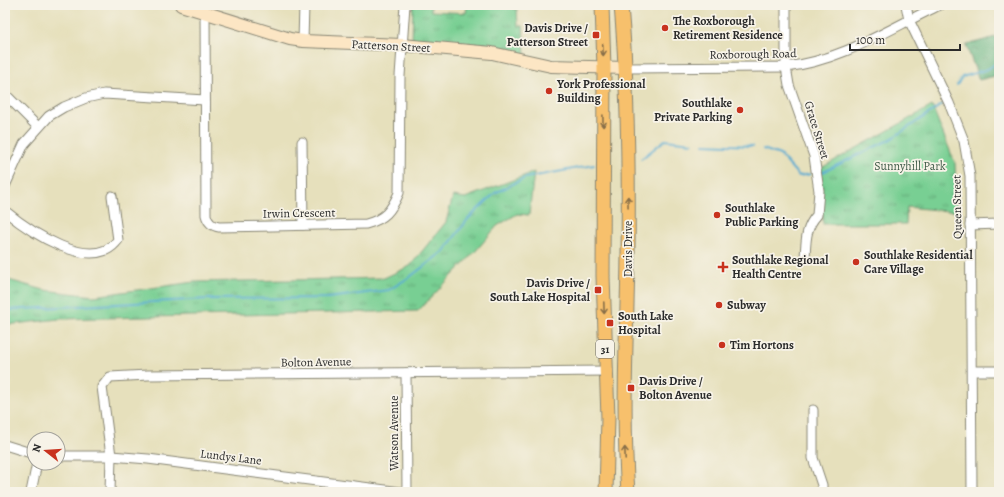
<svg xmlns="http://www.w3.org/2000/svg" width="1004" height="497" font-family="Alegreya,serif">
  <defs>
    <pattern id="grass-tufts" width="24" height="20" patternUnits="userSpaceOnUse"><rect width="24" height="20" fill="#78cf93"/><path d="M3 7l-1-3M5 7V3M7 7l1-3M15 17l-1-3M17 17v-4M19 17l1-3" fill="none" stroke="#63a878"/></pattern>
    <pattern id="forest-crowns" width="20" height="18" patternUnits="userSpaceOnUse"><rect width="20" height="18" fill="#62b27d"/><path d="M2 6a3 3 0 1 1 6 0M12 15a3 3 0 1 1 6 0" fill="none" stroke="#519167"/></pattern>
  </defs>
  <rect width="100%" height="100%" fill="#f7f3e8"/>
  <filter id="ink" filterUnits="userSpaceOnUse"><feTurbulence type="fractalNoise" baseFrequency=".025" numOctaves="2"/><feDisplacementMap in="SourceGraphic" scale="8" xChannelSelector="R" yChannelSelector="G"/><feConvolveMatrix kernelMatrix="1 2 1 2 8 2 1 2 1" color-interpolation-filters="sRGB"/></filter>
  <filter id="wash" filterUnits="userSpaceOnUse"><feTurbulence type="fractalNoise" baseFrequency=".012" numOctaves="4" result="noise"/><feDisplacementMap in="SourceGraphic" scale="16" xChannelSelector="R" yChannelSelector="G"/><feGaussianBlur stdDeviation="0.9" result="paint"/><feColorMatrix in="noise" values="0 0 0 0 0 0 0 0 0 0 0 0 0 0 0 0 0 1.4 0 .05"/><feComposite in="paint" operator="in"/></filter>
  <g filter="url(#wash)">
    <rect width="100%" height="100%" fill="#e6e0bc"/>
    <g fill="url(#grass-tufts)" stroke="#527d5f">
      <path d="M413,5H431V11L466,13L467,5H513L514,9H517L518,26H523L525,55L499,48L412,43Z"/>
      <path d="M932,106L955,163L957,212L907,207L906,224H823L821,168Z"/>
      <path d="M534,172L529,215L517,214L497,226L474,253L418,311L59,319L5,325V279L44,290L94,296L194,282L384,278L410,266L446,222L453,196L465,198Z"/>
    </g>
    <path fill="url(#forest-crowns)" stroke="#466e54" d="M999,36V75L979,80L966,45Z"/>
    <g fill="none" stroke-linecap="round" stroke-linejoin="round">
      <g stroke="#54abd1" stroke-width="2">
        <path d="M957,85L962,77L988,69L999,61"/>
        <path d="M704,144L753,146"/>
        <path d="M763,149L780,155L799,176L811,174"/>
        <path d="M641,159L665,140L693,143"/>
        <path d="M823,172L891,139L943,104"/>
        <path d="M5,310L208,299L328,298L389,290L411,276L444,251L468,219L495,193L525,178L594,165"/>
      </g>
    </g>
  </g>
  <g filter="url(#ink)">
    <g fill="none" stroke-linecap="round" stroke-linejoin="round">
      <g stroke="#888674" stroke-width="11">
        <g id="street">
          <path d="M786,5V67L789,85L814,156L819,191L817,215C805,228 806,242 805,259"/>
          <path d="M906,5L909,20L949,103L964,141L970,176L972,492"/>
          <path d="M205,12L206,215C208,223 212,226 219,227L366,224C385,219 391,211 399,193L400,76L405,5"/>
          <path d="M303,41L304,5"/>
          <path d="M626,68L786,67C842,61 890,28 940,5"/>
          <path d="M5,94L38,127"/>
          <path d="M302,142L303,225"/>
          <path d="M5,186L24,144L49,116L64,107L86,98L104,94L205,100"/>
          <path d="M5,211C28,230 92,275 118,240L112,196"/>
          <path d="M970,225L999,224"/>
          <path d="M972,371H999"/>
          <path d="M406,373L407,492"/>
          <path d="M813,410V458L822,485V492"/>
          <path d="M5,445L34,454"/>
          <path d="M58,456H111L148,459L401,492"/>
          <path d="M31,492L37,463"/>
          <path d="M110,492L111,456L102,387L110,377L148,375L606,371"/>
        </g>
      </g>
      <g stroke="#888674" stroke-width="14">
        <path id="secondary" d="M181,5L290,39L303,41L402,45L492,53L551,66L626,68"/>
      </g>
      <g stroke="#888674" stroke-width="15">
        <g id="primary">
          <path d="M602,5L604,68L603,276L608,418L606,492"/>
          <path d="M621,5C628,88 629,173 628,256C627,335 622,413 628,492"/>
        </g>
      </g>
      <use href="#street" stroke="#fff" stroke-width="9"/>
      <use href="#secondary" stroke="#fce6c4" stroke-width="12"/>
      <use href="#primary" stroke="#f7c06c" stroke-width="13"/>
    </g>
    <defs><path id="oneway-shaft" d="M-6 0H5M1.5-3L5.5 0L1.5 3" fill="none" stroke-width="1.6" stroke-linecap="round" stroke-linejoin="round"/></defs>
    <g stroke="#876e48">
      <use href="#oneway-shaft" transform="translate(603 50) rotate(87)"/>
      <use href="#oneway-shaft" transform="translate(603 121) rotate(89)"/>
      <use href="#oneway-shaft" transform="translate(628 202) rotate(-91)"/>
      <use href="#oneway-shaft" transform="translate(604 308) rotate(88)"/>
      <use href="#oneway-shaft" transform="translate(625 453) rotate(-92)"/>
    </g>
  </g>
  <g fill="#c8321e" stroke="#f7f3e8" stroke-width="1.5">
    <circle cx="665" cy="28" r="4"/>
    <rect x="592" y="31" width="8" height="8" rx="2"/>
    <circle cx="549" cy="91" r="4"/>
    <circle cx="740" cy="110" r="4"/>
    <circle cx="717" cy="215" r="4"/>
    <circle cx="856" cy="262" r="4"/>
    <path d="M721 261h4v4h4v4h-4v4h-4v-4h-4v-4h4z"/>
    <rect x="594" y="286" width="8" height="8" rx="2"/>
    <circle cx="719" cy="305" r="4"/>
    <rect x="606" y="319" width="8" height="8" rx="2"/>
    <circle cx="722" cy="345" r="4"/>
    <rect x="627" y="384" width="8" height="8" rx="2"/>
  </g>
  <g text-anchor="middle" dominant-baseline="central" stroke-width="3.5" stroke-linejoin="round" paint-order="stroke">
    <rect fill="#f7f3e8" stroke="#686764" stroke-width="1" x="596" y="340" width="18" height="18" rx="3"/>
    <g font-size="11" font-weight="bold" fill="#2b2b2b">
      <text x="605" y="349">31</text>
    </g>
    <g font-size="12" font-weight="bold" fill="#2b2b2b" stroke="#f7f3e8" text-anchor="start">
      <text x="673" y="21">The Roxborough<tspan x="673" dy="14">Retirement Residence</tspan></text>
      <text x="588" y="28" text-anchor="end">Davis Drive /<tspan x="588" dy="14">Patterson Street</tspan></text>
      <text x="557" y="84">York Professional<tspan x="557" dy="14">Building</tspan></text>
      <text x="732" y="103" text-anchor="end">Southlake<tspan x="732" dy="14">Private Parking</tspan></text>
      <text x="725" y="208">Southlake<tspan x="725" dy="14">Public Parking</tspan></text>
      <text x="864" y="255">Southlake Residential<tspan x="864" dy="14">Care Village</tspan></text>
      <text x="732" y="260">Southlake Regional<tspan x="732" dy="14">Health Centre</tspan></text>
      <text x="590" y="283" text-anchor="end">Davis Drive /<tspan x="590" dy="14">South Lake Hospital</tspan></text>
      <text x="727" y="305">Subway</text>
      <text x="618" y="316">South Lake<tspan x="618" dy="14">Hospital</tspan></text>
      <text x="730" y="345">Tim Hortons</text>
      <text x="639" y="381">Davis Drive /<tspan x="639" dy="14">Bolton Avenue</tspan></text>
    </g>
    <g font-size="12" fill="#2b2b2b" stroke="#f7f3e8">
      <text transform="translate(391 46) rotate(3)">Patterson Street</text>
      <text transform="translate(753 54) rotate(-1)">Roxborough Road</text>
      <text transform="translate(817 130) rotate(73)">Grace Street</text>
      <text transform="translate(957 207) rotate(-91)">Queen Street</text>
      <text transform="translate(299 213) rotate(-1)">Irwin Crescent</text>
      <text transform="translate(628 249) rotate(-90)">Davis Drive</text>
      <text transform="translate(316 362) rotate(-1)">Bolton Avenue</text>
      <text transform="translate(394 433) rotate(-90)">Watson Avenue</text>
      <text transform="translate(231 457) rotate(7)">Lundys Lane</text>
    </g>
    <g font-size="12" fill="#425c4a" stroke="#f7f3e8">
      <text x="910" y="166">Sunnyhill Park</text>
    </g>
  </g>
  <rect width="1004" height="497" fill="none" stroke="#f7f3e8" stroke-width="20"/>
  <g transform="translate(46 451) rotate(287)"><circle r="19" fill="#f7f3e8" stroke="#a5a39c"/>
  <path d="M0-3L7 15L0 10L-7 15Z" fill="#c8321e"/>
  <text y="-6" font-size="11" font-weight="bold" text-anchor="middle" fill="#2b2b2b">N</text>
  </g>
  <path d="M850 44v6h110v-6" fill="none" stroke="#2b2b2b" stroke-width="2"/>
  <text x="856" y="44" font-size="12" fill="#2b2b2b" stroke="#f7f3e8" stroke-width="3" paint-order="stroke">100 m</text>
</svg>
